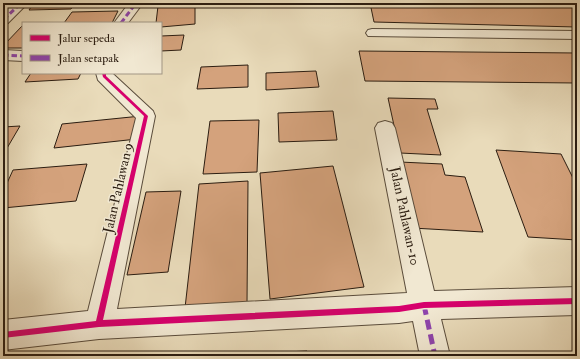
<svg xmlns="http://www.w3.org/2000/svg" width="580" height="359" font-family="'IM FELL Double Pica',serif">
  <rect width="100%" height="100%" fill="#e9dbba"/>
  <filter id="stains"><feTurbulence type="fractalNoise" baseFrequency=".005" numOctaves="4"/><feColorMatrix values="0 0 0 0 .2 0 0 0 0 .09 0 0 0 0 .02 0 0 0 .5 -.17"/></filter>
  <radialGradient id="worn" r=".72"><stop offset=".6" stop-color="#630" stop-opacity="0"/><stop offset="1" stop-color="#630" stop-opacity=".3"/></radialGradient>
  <g fill="#d4a27c" stroke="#2b1d11">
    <path d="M34,3H75L71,9L29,10Z"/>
    <path d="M88,3H131L86,6Z"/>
    <path d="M159,3H195L158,6Z"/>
    <path d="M370,3L577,4V27L374,22Z"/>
    <path d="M195,4V24L161,27V23H156L158,6Z"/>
    <path d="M118,11L112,23H64L72,12Z"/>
    <path d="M23,25V48H3V46Z"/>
    <path d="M184,35L181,50L161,51V36Z"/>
    <path d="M359,51L577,53V83L365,81Z"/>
    <path d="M248,65V87L197,89L201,67Z"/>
    <path d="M316,71L319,87L266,90V73Z"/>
    <path d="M31,73H81L78,79L25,82Z"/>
    <path d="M388,98L435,99L438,109H427L441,155L400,153Z"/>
    <path d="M333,111L337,140L279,142L278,113Z"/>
    <path d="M141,116L137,139L54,148L62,124Z"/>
    <path d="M259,120L257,172L203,174L210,121Z"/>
    <path d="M20,126L3,155V127Z"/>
    <path d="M496,150L561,154L577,186V240L528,237Z"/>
    <path d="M400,162L442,164L445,175L465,177L483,232L412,228Z"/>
    <path d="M87,164L76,201L3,208V192L13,170Z"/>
    <path d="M333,166L364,287L270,299L260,173Z"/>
    <path d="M248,181L247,303L185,308L199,184Z"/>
    <path d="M181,191L168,272L127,275L146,192Z"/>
    <path d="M307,351V356H242V354Z"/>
  </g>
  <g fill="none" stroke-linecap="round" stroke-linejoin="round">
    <g stroke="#5a4c3b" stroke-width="2">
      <path id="service" d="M372,29L577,31V39L368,36L366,33L368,30Z"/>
    </g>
    <g stroke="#5a4c3b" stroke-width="2">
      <g id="minor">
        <path d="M3,3H26L27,4L8,23L3,24V12L7,9H3Z"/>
        <path d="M129,3H143L128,23H114Z"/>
        <path d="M3,50L23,51V61L3,60Z"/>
        <path d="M96,73H112L153,111L155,116L117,309L407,293L375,128L378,123L385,121L392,123L395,128L434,291L577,287V315L441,319L450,356H420L413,321L399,323L99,339L3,350V320L88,311L136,118L98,80Z"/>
      </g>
    </g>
    <use href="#service" fill="#f1e8d2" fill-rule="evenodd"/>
    <use href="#minor" fill="#f1e8d2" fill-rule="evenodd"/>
    <g stroke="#8e44ad" stroke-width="3" stroke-dasharray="5.5 3" stroke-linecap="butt">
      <path d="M3,5L20,4L3,20"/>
      <path d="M121,23L136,3"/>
      <path d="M3,55L23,56"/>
    </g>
    <path stroke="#8e44ad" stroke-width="5" stroke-dasharray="10 5" stroke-linecap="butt" d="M424,305L435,356"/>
    <g stroke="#f1e8d2" stroke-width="3">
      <path id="cycleway" d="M102,73H106V76L148,116L103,320L399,306L424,302L577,298V304L424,308L399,312L99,327L3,338V332L96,321L144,116L103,77Z"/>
    </g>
    <use href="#cycleway" fill="#d6006c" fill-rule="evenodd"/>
  </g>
  <g text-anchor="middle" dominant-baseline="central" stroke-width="3" stroke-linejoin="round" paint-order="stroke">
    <g font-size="14" fill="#2b1d11" stroke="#f1e8d2">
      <text transform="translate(118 188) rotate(-77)">Jalan Pahlawan 9</text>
      <text transform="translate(405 216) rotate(78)">Jalan Pahlawan-10</text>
    </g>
  </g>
  <rect width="580" height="359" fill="none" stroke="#e9dbba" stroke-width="16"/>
  <rect x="4" y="4" width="572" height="351" fill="none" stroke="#2b1d11" stroke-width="2"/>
  <rect x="8" y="8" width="564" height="343" fill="none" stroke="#2b1d11"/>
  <rect x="22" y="22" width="140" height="52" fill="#f1e8d2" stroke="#a29785"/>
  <rect x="30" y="35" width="20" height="6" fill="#d6006c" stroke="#a29785"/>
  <text x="58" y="42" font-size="12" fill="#2b1d11">Jalur sepeda</text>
  <rect x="30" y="55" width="20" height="6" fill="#8e44ad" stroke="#a29785"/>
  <text x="58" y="62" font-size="12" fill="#2b1d11">Jalan setapak</text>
  <rect width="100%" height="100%" filter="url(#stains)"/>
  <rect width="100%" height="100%" fill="url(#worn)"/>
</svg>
